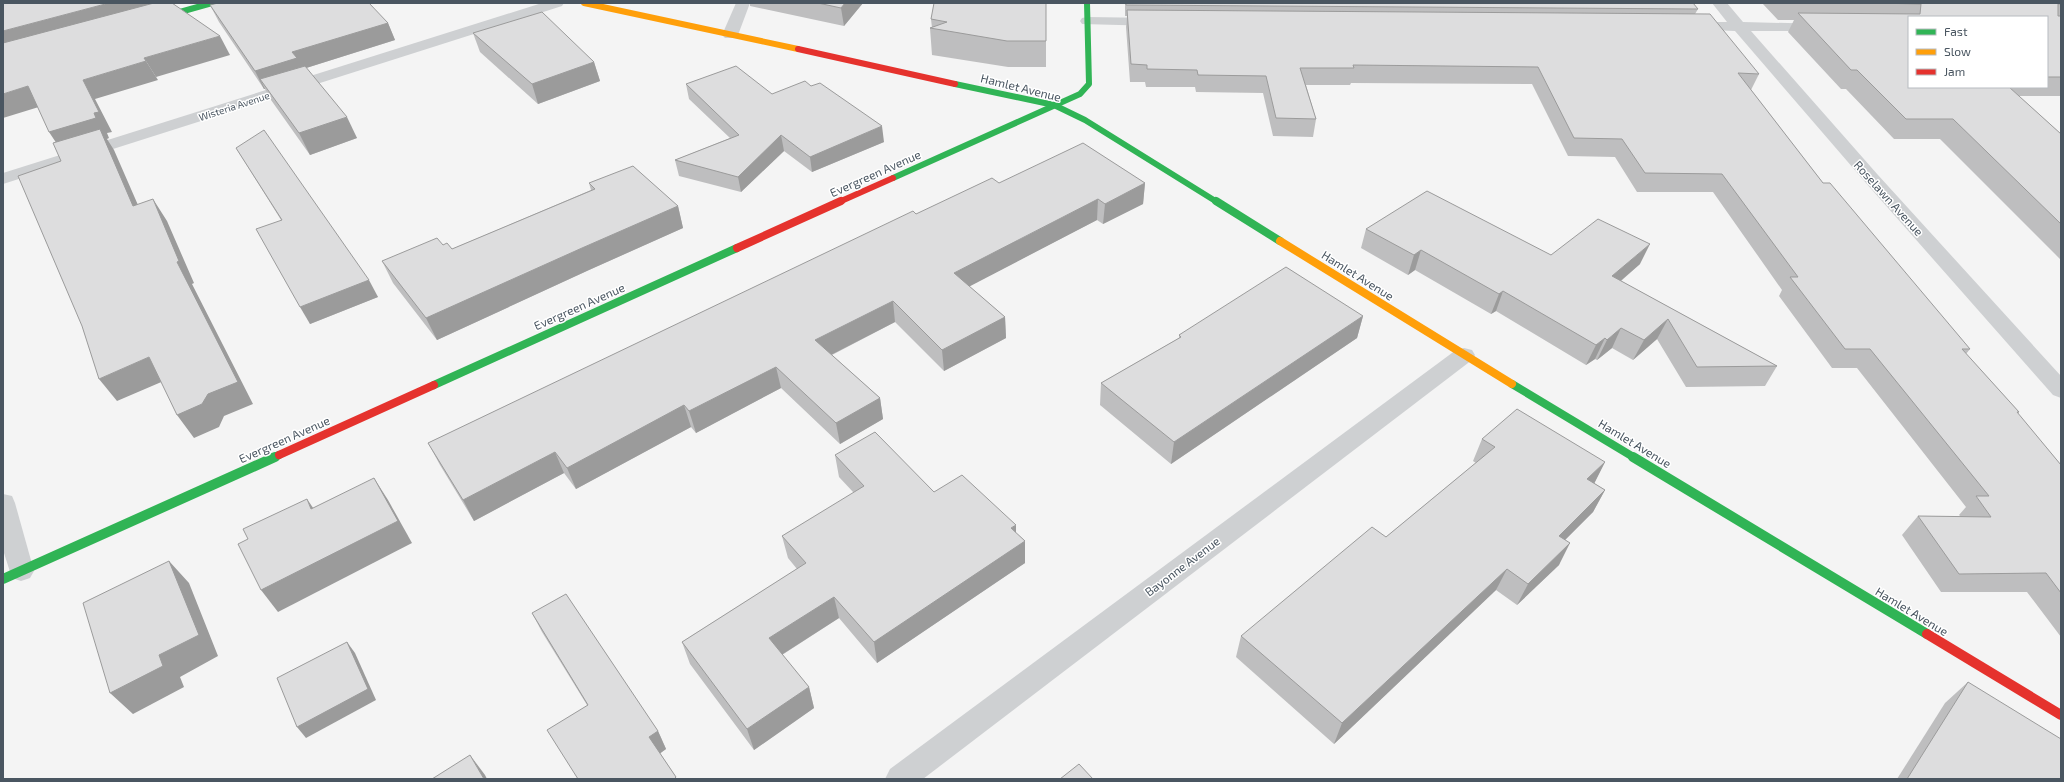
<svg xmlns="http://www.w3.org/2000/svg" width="2064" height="782" font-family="'Exo 2',sans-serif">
  <rect width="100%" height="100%" fill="#f4f4f4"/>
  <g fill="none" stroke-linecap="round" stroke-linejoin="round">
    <path fill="#ced0d2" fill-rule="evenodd" d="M736,3H750L738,35L735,38H725L722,35Z"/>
    <g fill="#ced0d2" fill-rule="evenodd">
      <path d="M542,3H564L562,6L3,184V173Z"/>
      <path d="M1712,3H1727L1743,22L1827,24L1829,27L1827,30L1822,31H1751L1878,175L2061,376V398L2053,395L1866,183L1735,31L1685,29L1683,26L1685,23L1690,22H1727Z"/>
      <path d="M1087,17L1156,18L1161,19L1163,22L1161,25L1156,26L1082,24L1080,21L1082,18Z"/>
      <path d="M1464,348L1472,350L1475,355L1472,360L923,779H885L890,769L1456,350Z"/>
      <path d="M3,494L12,496L15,503L34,571L30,578L21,581L12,578L3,550Z"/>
    </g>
    <g stroke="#30b455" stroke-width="6">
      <path d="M155,19L212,3"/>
      <path d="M955,84L1054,105L1085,120L1217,202"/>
      <path d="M893,178L1080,94L1089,84L1087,3"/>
    </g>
    <g stroke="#30b455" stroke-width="8">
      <path d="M1216,201L1280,241"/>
      <path d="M1512,384L1635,458"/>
      <path d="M434,385L737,248"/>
      <path d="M272,458L279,455"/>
    </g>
    <g stroke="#30b455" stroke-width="10">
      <path d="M1633,457L1927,634"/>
      <path d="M3,579L275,457"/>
    </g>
    <path stroke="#ff9f0a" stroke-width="6" d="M584,3L798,49"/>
    <path stroke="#ff9f0a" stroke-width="8" d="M1280,241L1512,384"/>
    <g stroke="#e5322d" stroke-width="6">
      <path d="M798,49L955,84"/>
      <path d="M839,202L893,178"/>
    </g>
    <g stroke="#e5322d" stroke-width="8">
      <path d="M737,248L841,201"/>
      <path d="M279,455L434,385"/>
    </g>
    <path stroke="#e5322d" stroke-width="10" d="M1927,634L2061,715"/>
  </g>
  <g fill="#bebebf" fill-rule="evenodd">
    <path d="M750,3H863L844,26L750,6Z"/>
    <path d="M1046,3V67H1008L932,55L930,28H932L931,19Z"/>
    <path d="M1125,3H1693L1698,9L1695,14L1759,74L1751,90L1823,183L1970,349L1966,354L2019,412L2018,414L2061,465V637L2027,592H1941L1902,535L1918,516L1961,517L1959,515L1966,507L1857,368H1832L1779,296L1782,290L1713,192H1637L1615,157L1568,156L1532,84L1351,83L1350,85H1306L1316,119L1313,137L1273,136L1263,93L1196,92L1195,87H1146L1145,82H1130L1126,27L1127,16H1125Z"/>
    <path d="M1762,3H2061V96H2019L2061,134V260L1940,139H1894L1846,89H1841L1788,32L1794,20H1778ZM2047,17V87H1909Z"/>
    <path d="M210,5L388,23L395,40L306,68L357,138L310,155L271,100L265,89H264L219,22Z"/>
    <path d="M473,33L594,62L600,81L538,104L480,52Z"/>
    <path d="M686,84L772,94L884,142L812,172L784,151L741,192L679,176L675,160L730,138L689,99Z"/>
    <path d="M236,148L378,297L310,324L281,220Z"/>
    <path d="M589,183L678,206L683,228L589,270L437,340L393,283L382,261L443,245L452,249L591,190Z"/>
    <path d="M999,183H1145L1143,204L1103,224L1097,220L969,286L1005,317L1006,338L944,371L895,322L832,355L880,398L883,419L840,444L781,388L696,433L691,427L576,489L564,473L474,521L440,465L428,443L916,214Z"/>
    <path d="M1366,229L1551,255L1640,264L1621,281L1777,366L1765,386L1686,387L1657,339L1633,360L1612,348L1597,360L1595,359L1586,365L1496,311L1491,314L1415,270L1408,275L1361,248Z"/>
    <path d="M1363,316L1357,338L1171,464L1100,405L1101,383L1179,338V335Z"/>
    <path d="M1482,439L1605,462L1594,483L1605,490L1593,512L1565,540L1559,565L1517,605L1496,590L1334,744L1236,657L1241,636L1386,537L1476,463L1473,461Z"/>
    <path d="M835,455L934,492L1016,533L1025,541V563L877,663L839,618L782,655L809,687L814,708L754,750L690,664L682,642L797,569L788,558L782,536L854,493L839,477Z"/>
    <path d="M532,613L658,731L666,749L660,753L677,779H577L587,705L542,632Z"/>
    <path d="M1968,682L2061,779H1897L1945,703Z"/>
  </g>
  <g fill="#9b9b9b">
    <path d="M109,3H162L3,53V31Z"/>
    <path d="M845,3H863L844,26L841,8Z"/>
    <path d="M388,23L395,40L303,69L260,79L265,89H264L255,71L292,52Z"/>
    <path d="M220,36L230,55L156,77L144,58Z"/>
    <path d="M146,61L158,80L95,99L112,132L107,133L109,138L107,139L114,150L148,228L63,153L49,132L83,80Z"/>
    <path d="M594,62L600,81L538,104L532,84Z"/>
    <path d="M28,86L42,106L3,118V94Z"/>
    <path d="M347,117L357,138L310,155L299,133Z"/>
    <path d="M882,126L884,142L812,172L810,157Z"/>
    <path d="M781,135L784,151L741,192L738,177Z"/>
    <path d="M1145,183L1143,204L1103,224L1105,204Z"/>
    <path d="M153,199L167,221L194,283L192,284L253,404L224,416L219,427L194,438L177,415V262Z"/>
    <path d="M1098,199L1097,220L955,294L954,273Z"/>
    <path d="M678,206L683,228L589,270L437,340L426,318L582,248Z"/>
    <path d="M1650,244L1640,264L1603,296L1612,276Z"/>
    <path d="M1421,250L1415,270L1408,275L1414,255Z"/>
    <path d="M369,280L378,297L310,324L300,307Z"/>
    <path d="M1503,291L1496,311L1491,314L1499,294Z"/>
    <path d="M893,301L895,322L819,361L815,340Z"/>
    <path d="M1363,316L1357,338L1171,464L1174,442Z"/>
    <path d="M1005,317L1006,338L944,371L942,350Z"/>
    <path d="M1668,319L1657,339L1633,360L1644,340Z"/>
    <path d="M1621,328L1612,348L1597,360L1607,340Z"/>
    <path d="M1605,338L1595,359L1586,365L1596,345Z"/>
    <path d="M149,357L166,380L117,401L99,379Z"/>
    <path d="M776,367L781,388L696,433L689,411Z"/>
    <path d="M880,398L883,419L840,444L836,423Z"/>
    <path d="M684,405L691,427L576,489L567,468Z"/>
    <path d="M555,452L564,473L474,521L463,500Z"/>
    <path d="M1605,462L1594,484L1587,479Z"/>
    <path d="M374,478L388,500L412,543L278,612L261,590Z"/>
    <path d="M1605,490L1593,512L1548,557L1559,536Z"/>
    <path d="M307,499L322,521L311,509Z"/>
    <path d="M1016,525V547L1025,541V563L877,663L874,642L1011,528Z"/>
    <path d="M1570,543L1559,565L1517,605L1528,584Z"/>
    <path d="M169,561L189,583L218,656L180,677L184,687L133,714L110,693L159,655Z"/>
    <path d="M1507,569L1496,590L1334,744L1342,723Z"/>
    <path d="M834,597L839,618L775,659L769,638Z"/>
    <path d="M347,642L355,653L376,700L306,738L297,727Z"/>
    <path d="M809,687L814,708L754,750L747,729Z"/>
    <path d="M658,731L666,749L658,755L649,737Z"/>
    <path d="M470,755L485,775L487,779H484Z"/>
  </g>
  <g fill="#ddddde" stroke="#9b9b9b">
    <path d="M3,3H109L3,31Z"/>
    <path d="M154,3H172L220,36L144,58L146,61L83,80L99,112L94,113L96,118L49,132L28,86L3,94V43Z"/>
    <path d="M218,3H369L388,23L292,52L297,58L255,71L210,5Z"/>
    <path d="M818,3H845L841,8Z"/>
    <path d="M934,3H1046V41H1007L930,28L947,22L931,19Z"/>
    <path d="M1126,3H1693L1698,9L1126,5Z"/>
    <path d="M1873,3H2061V4H2058V16H2061V77H2047V17H1909V87H2009L2061,134V224L1953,119H1906L1857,70H1851L1798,13L1920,14L1921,4Z"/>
    <path d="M1127,10L1710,14L1759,74L1738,73L1823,183H1830L1970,349H1962L2019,412H2017L2061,465V593L2046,573L1959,574L1918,516L1991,517L1976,496H1989L1870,349H1845L1790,277H1798L1722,174L1645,173L1622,139L1574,138L1538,67L1353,65L1354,68H1300L1316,119L1276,118L1266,76L1198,75L1197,70L1147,69V65L1131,64Z"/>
    <path d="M542,12L594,62L532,84L473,33Z"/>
    <path d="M305,66L347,117L299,133L260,79Z"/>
    <path d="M736,66L772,94L805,81L811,86L820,83L882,126L810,157L781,135L738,177L675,160L739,135L686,84Z"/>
    <path d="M100,129L133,206L153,199L179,261L177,262L238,382L208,394L202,404L177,415L149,357L99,379L82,326L18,176L61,161L53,143Z"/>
    <path d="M264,130L369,280L300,307L256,229L282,220L236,148Z"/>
    <path d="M1083,143L1145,183L1105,204L1098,199L954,273L1005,317L942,350L893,301L815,340L880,398L836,423L776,367L689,411L684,405L567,468L555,452L463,500L428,443L913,211L916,214L992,178L999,183Z"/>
    <path d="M633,166L678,206L582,248L426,318L382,261L437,238L443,245L447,243L452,249L595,189L589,183Z"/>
    <path d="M1427,191L1551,255L1598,219L1650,244L1612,276L1777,366L1697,367L1668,319L1644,340L1621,328L1607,340L1605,338L1596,345L1503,291L1499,294L1421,250L1414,255L1366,229Z"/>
    <path d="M1286,267L1363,316L1174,442L1101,383L1181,337L1179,335Z"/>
    <path d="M1517,409L1605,462L1587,479L1605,490L1559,536L1570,543L1528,584L1507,569L1342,723L1241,636L1372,527L1386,537L1495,447L1482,439Z"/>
    <path d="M875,432L934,492L962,475L1016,525L1011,528L1025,541L874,642L834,597L769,638L809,687L747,729L682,642L806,563L782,536L864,486L835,455Z"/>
    <path d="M374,478L398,521L261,590L238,544L248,539L243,529L307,499L311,509Z"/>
    <path d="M169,561L199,635L159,655L163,666L110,693L83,603Z"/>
    <path d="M566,594L658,731L649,737L676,777L674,779H578L547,730L588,705L532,613Z"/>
    <path d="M347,642L368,689L297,727L277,678Z"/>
    <path d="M1968,682L2061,739V779H1907Z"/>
    <path d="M470,755L484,779H432Z"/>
    <path d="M1079,764L1093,779H1060Z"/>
  </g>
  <g text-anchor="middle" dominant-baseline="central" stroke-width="3" stroke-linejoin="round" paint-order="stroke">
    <g font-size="10" fill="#4a5661" stroke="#fff">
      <text transform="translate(234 106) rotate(-18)">Wisteria Avenue</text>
    </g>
    <g font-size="12" fill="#4a5661" stroke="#fff">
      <text transform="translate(1021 87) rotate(14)">Hamlet Avenue</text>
      <text transform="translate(875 173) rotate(-24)">Evergreen Avenue</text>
      <text transform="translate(1889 198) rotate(48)">Roselawn Avenue</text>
      <text transform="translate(1358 275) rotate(32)">Hamlet Avenue</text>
      <text transform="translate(579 306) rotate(-24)">Evergreen Avenue</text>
      <text transform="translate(284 439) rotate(-24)">Evergreen Avenue</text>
      <text transform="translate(1635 443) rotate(31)">Hamlet Avenue</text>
      <text transform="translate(1182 566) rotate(-37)">Bayonne Avenue</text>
      <text transform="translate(1912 611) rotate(31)">Hamlet Avenue</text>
    </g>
  </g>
  <rect width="2064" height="782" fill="none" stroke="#4a5661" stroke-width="8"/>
  <rect x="1908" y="16" width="140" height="72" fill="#ffffff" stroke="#b7bbc0"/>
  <rect x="1916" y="29" width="20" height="6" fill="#30b455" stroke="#b7bbc0"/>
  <text x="1944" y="36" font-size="12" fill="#4a5661">Fast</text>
  <rect x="1916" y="49" width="20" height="6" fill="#ff9f0a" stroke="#b7bbc0"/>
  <text x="1944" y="56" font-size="12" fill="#4a5661">Slow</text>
  <rect x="1916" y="69" width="20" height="6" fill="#e5322d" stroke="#b7bbc0"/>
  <text x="1944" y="76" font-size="12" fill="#4a5661">Jam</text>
</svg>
